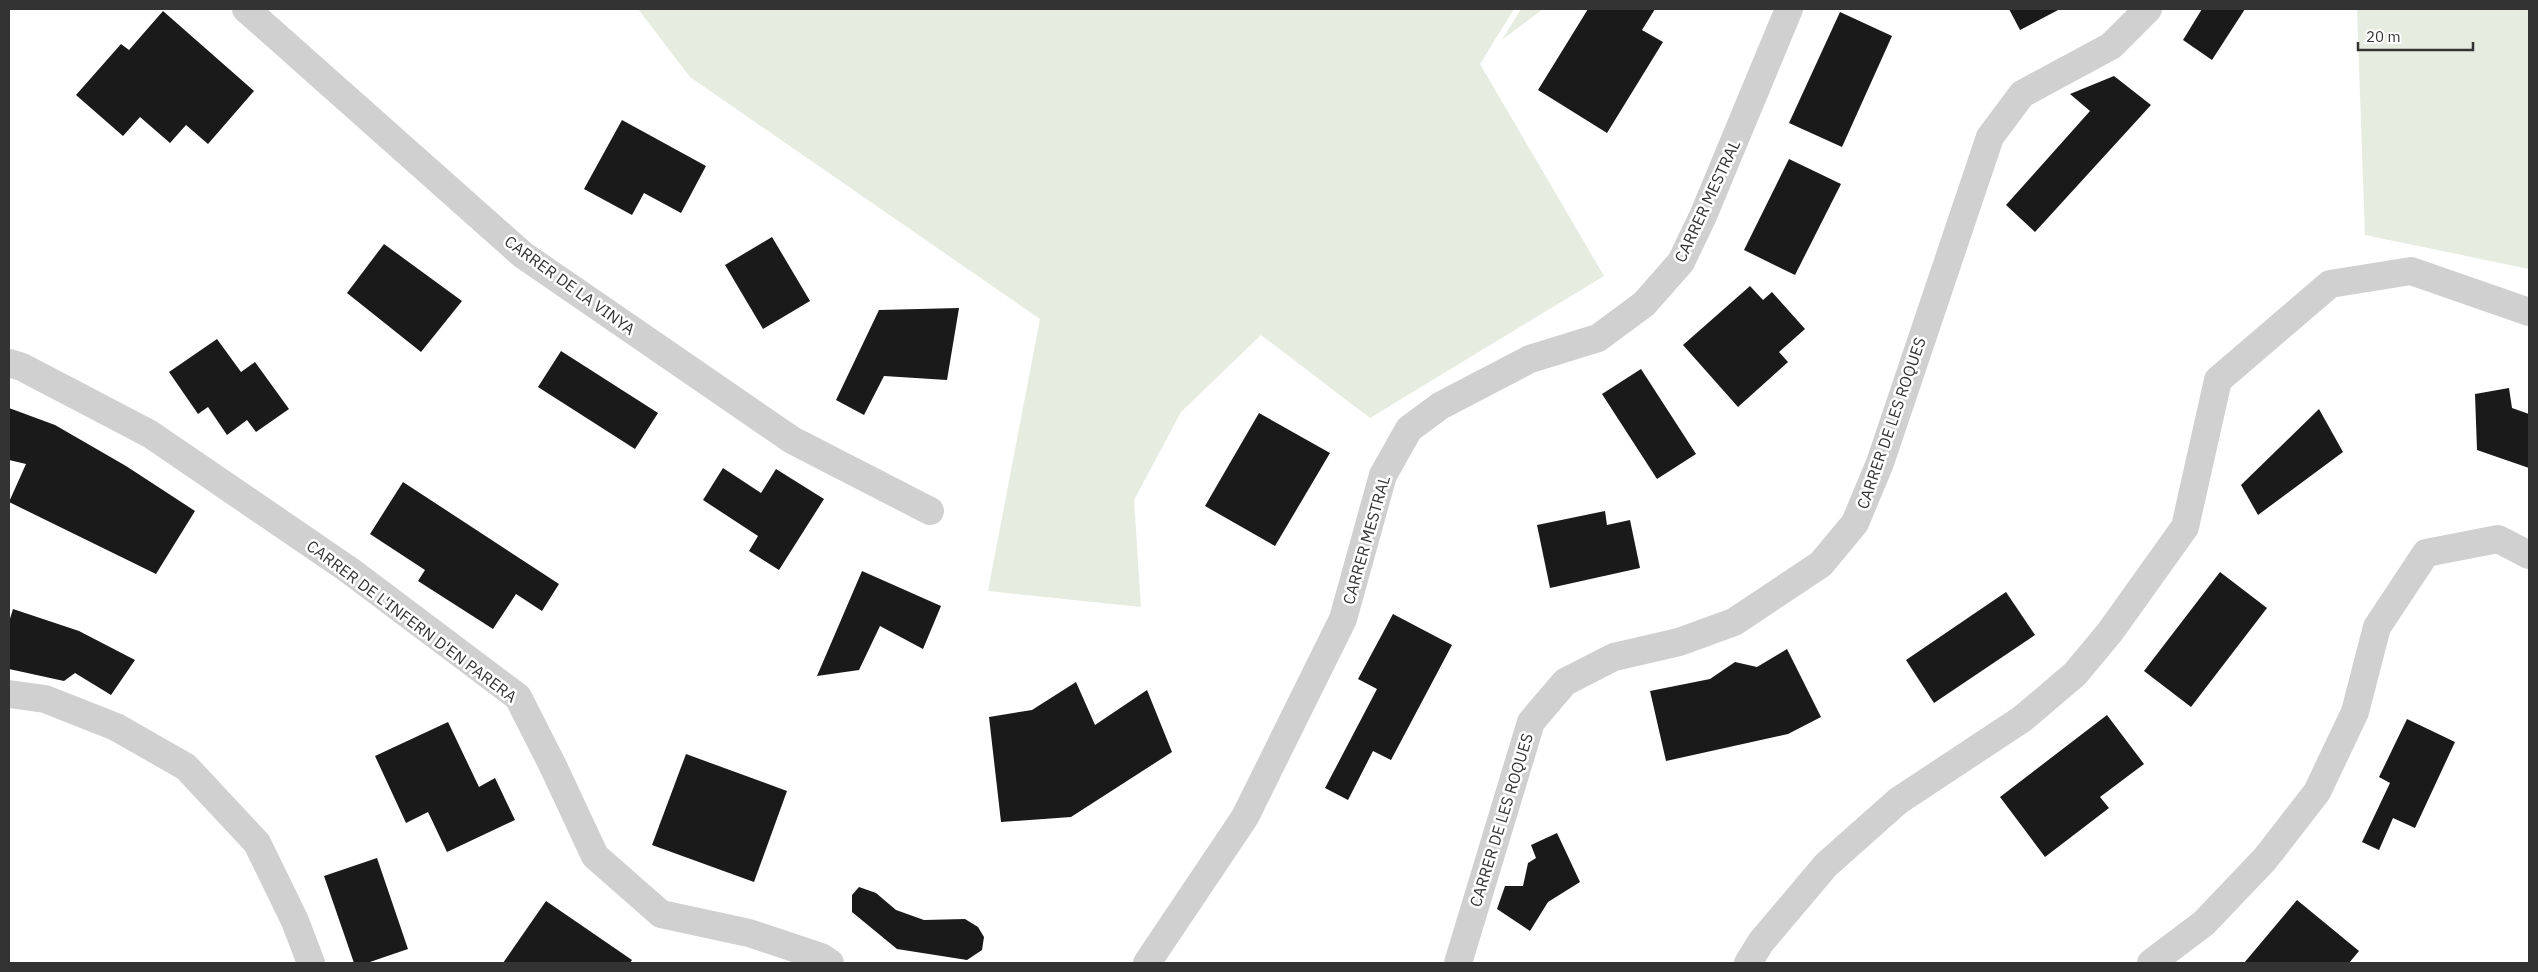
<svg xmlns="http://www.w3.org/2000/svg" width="2538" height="972" font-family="'IBM Plex Sans',sans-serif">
  <rect width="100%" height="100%" fill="#fff"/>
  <g fill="#e6ecdf">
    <path d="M638,9H1514L1480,64L1604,276L1370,418L1261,335L1181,412L1134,500L1141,607L988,591L1040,319L690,77Z"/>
    <path d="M1521,9H1543L1502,40Z"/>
    <path d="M2357,9H2529V269L2365,235Z"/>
  </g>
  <g fill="#1a1a1a">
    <path d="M1588,9H1655L1642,30L1663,42L1607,133L1538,90Z"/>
    <path d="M2009,9H2060L2020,30Z"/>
    <path d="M2202,9H2245L2212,60L2183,40Z"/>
    <path d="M163,11L254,91L208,144L186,125L170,143L140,117L123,136L76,95L121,44L129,50Z"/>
    <path d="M1840,12L1892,36L1842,147L1789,123Z"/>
    <path d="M2114,76L2151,105L2035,232L2006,205L2090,111L2070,94Z"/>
    <path d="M622,120L706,166L681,213L644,193L632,215L584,189Z"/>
    <path d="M1789,159L1841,184L1795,275L1744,250Z"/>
    <path d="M772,237L810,301L763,329L725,265Z"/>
    <path d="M384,244L462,301L421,352L347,293Z"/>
    <path d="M1750,286L1763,300L1772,292L1805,329L1779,352L1788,362L1738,407L1683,345Z"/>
    <path d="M959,308L947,380L884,376L864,415L836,400L879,310Z"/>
    <path d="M217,339L241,372L255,362L289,409L256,432L247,420L227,435L208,407L198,414L169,372Z"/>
    <path d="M561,351L658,413L635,449L538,387Z"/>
    <path d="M1641,369L1696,454L1657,479L1602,394Z"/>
    <path d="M2509,388L2512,408L2529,414V468L2477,450L2475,394Z"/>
    <path d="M9,408L55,425L126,466L195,511L156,574L9,502L26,464L9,460Z"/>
    <path d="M2319,409L2343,452L2258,515L2241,485Z"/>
    <path d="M1259,413L1330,453L1275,546L1205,506Z"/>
    <path d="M723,468L761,493L776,469L824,499L779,570L749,551L758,536L703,500Z"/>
    <path d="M403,482L559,584L542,611L516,594L493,629L418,581L425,570L370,534Z"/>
    <path d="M1605,511L1607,525L1630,520L1640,568L1550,588L1537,525Z"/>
    <path d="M862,571L941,606L923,649L880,626L859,670L817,676Z"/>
    <path d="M2220,572L2267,608L2191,707L2144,671Z"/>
    <path d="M2006,592L2035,635L1934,703L1906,660Z"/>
    <path d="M13,609L79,631L135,660L111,695L75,673L64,681L9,669V622Z"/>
    <path d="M1393,614L1452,645L1391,760L1373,751L1348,800L1325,788L1377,689L1358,679Z"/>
    <path d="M1787,649L1821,717L1788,734L1666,761L1650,691L1710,679L1735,662L1757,667Z"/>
    <path d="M1076,682L1095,725L1147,690L1172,752L1071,817L1001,822L989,717L1032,710Z"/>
    <path d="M2107,715L2144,764L2100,797L2109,808L2045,857L2000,797Z"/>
    <path d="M2407,719L2455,742L2415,828L2393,818L2379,850L2362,842L2390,783L2379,777Z"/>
    <path d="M448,722L479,787L495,778L515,820L447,852L428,812L406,823L375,756Z"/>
    <path d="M686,754L787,791L754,882L652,845Z"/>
    <path d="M1557,833L1580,882L1548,902L1530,931L1497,909L1505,886H1523L1528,863L1536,858L1531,845Z"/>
    <path d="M377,858L408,949L367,963H354L324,876Z"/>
    <path d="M859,887L876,893L896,910L924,920L965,919L978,927L984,937L982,950L967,960L897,949L852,912V895Z"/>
    <path d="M2297,900L2359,951L2349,963H2244Z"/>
    <path d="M546,901L632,960L630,963H503Z"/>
  </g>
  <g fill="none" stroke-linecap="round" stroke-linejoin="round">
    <g stroke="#d0d0d0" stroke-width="28">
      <path d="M246,9L523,255L792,440L930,511"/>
      <path d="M9,363L22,367L150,434L349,570L518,697L553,766L595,856L661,914L749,933L821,957L830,963"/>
      <path d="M9,694L45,699L116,727L186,767L257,843L295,921L311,963"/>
      <path d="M1147,963L1245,817L1343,619L1383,475L1409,429L1440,406L1530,359L1598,338L1644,304L1681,262L1703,216L1789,9"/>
      <path d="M1458,963L1531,722L1565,682L1614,657L1679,642L1734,622L1821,564L1855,523L1880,463L1990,137L2022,94L2111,46L2148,9"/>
      <path d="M1748,963L1761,942L1826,865L1898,801L2022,719L2075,674L2110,632L2185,527L2218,380L2330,284L2411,271L2529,312"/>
      <path d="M2151,963L2204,923L2265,859L2317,792L2355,712L2377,627L2426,553L2498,539L2529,555"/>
    </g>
  </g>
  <g text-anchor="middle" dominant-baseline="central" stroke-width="5" stroke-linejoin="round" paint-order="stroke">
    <g font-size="16" fill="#333" stroke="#fff">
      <text transform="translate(1707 201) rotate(-65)">CARRER MESTRAL</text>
      <text transform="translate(570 285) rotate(36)">CARRER DE LA VINYA</text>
      <text transform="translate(1891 423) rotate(-71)">CARRER DE LES ROQUES</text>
      <text transform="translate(1366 540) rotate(-74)">CARRER MESTRAL</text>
      <text transform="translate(412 621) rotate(37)">CARRER DE L'INFERN D'EN PARERA</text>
      <text transform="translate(1501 820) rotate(-73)">CARRER DE LES ROQUES</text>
    </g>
  </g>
  <rect width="2538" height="972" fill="none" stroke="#333333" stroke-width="20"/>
  <path d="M2358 42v8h115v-8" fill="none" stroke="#333333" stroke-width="2.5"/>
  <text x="2366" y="42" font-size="15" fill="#333333" stroke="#ffffff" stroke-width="4" paint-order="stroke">20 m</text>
</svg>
